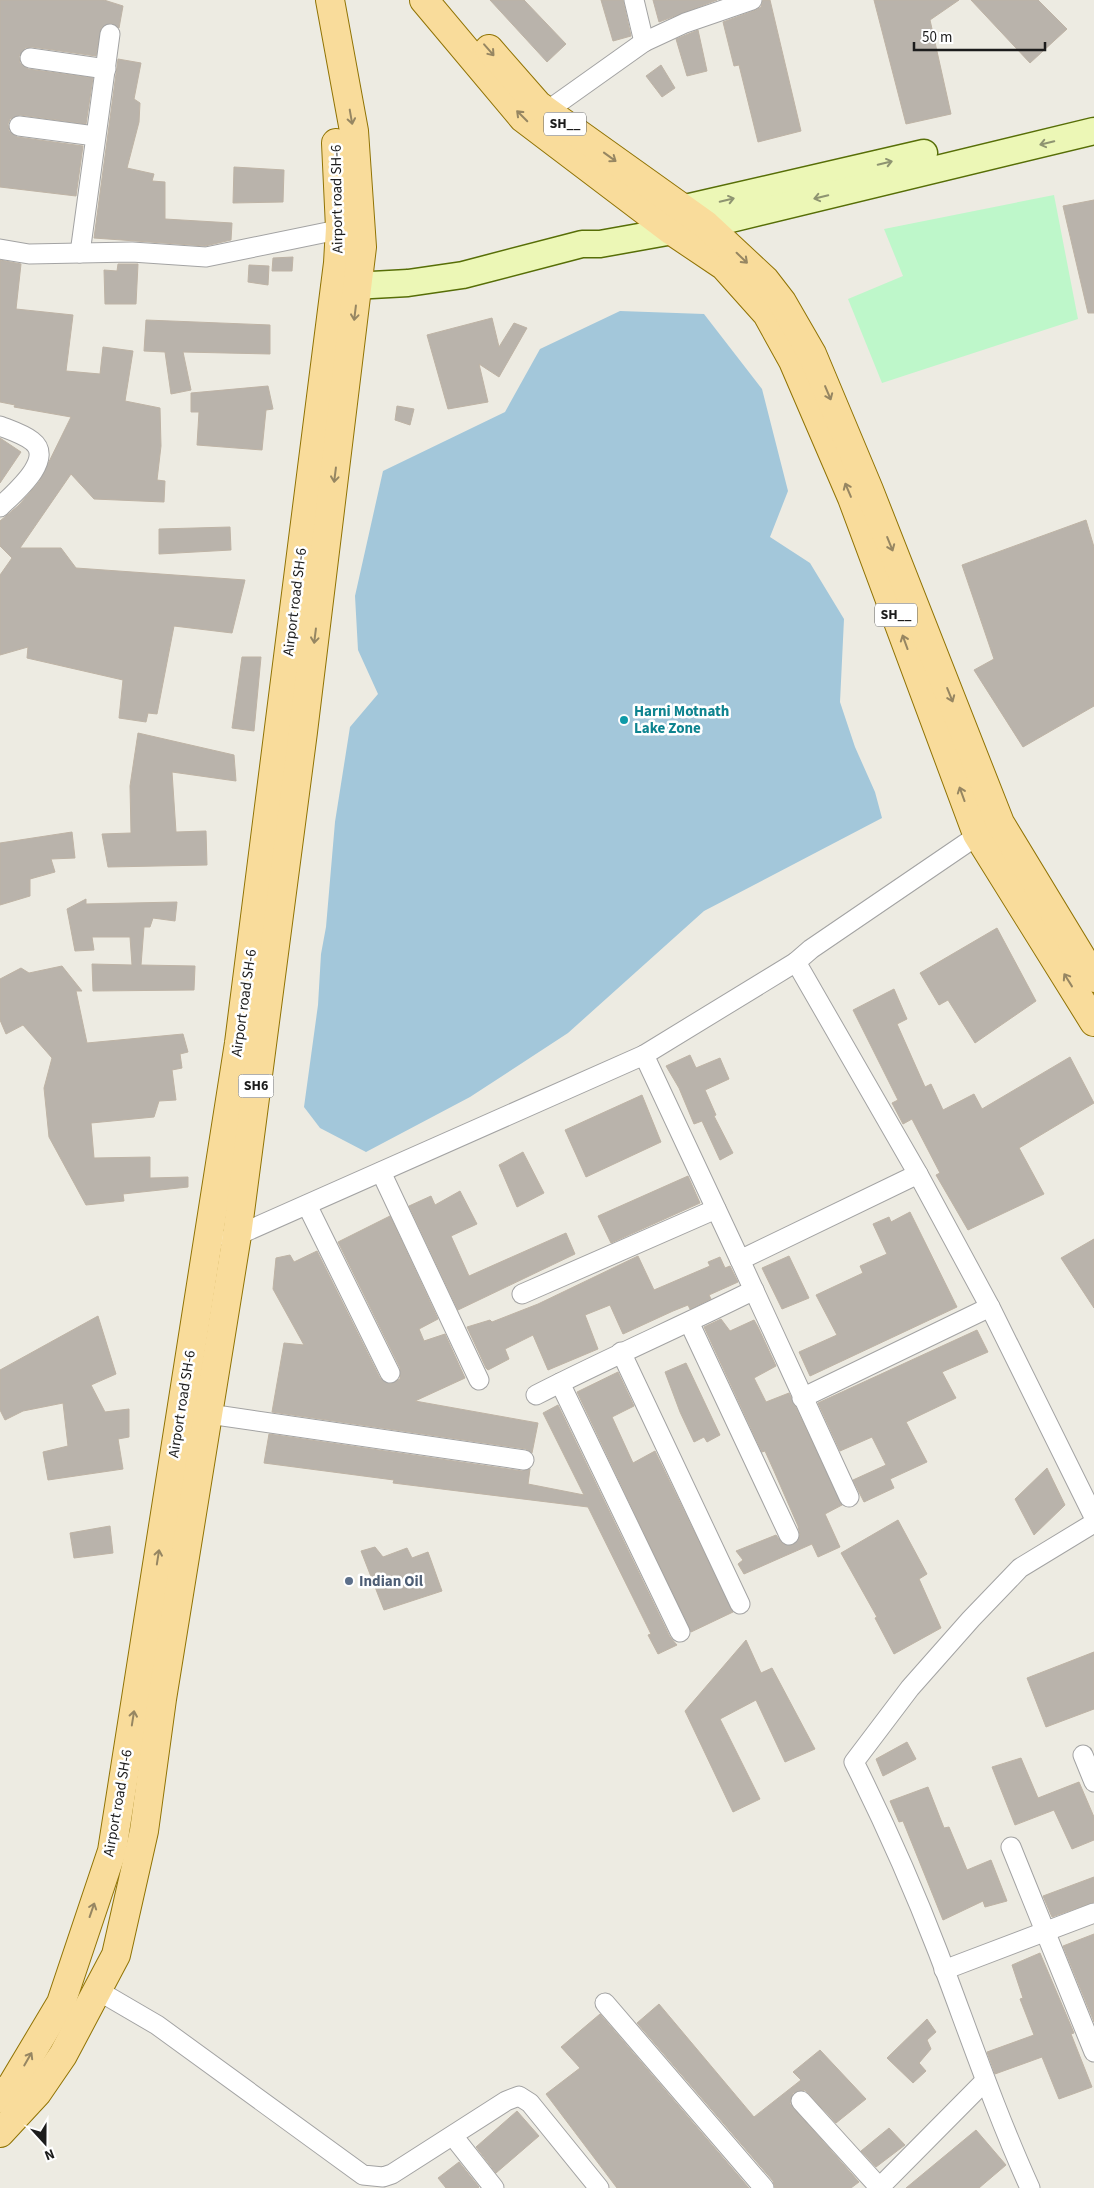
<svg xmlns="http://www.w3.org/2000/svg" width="1094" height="2188" font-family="'Source Sans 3',sans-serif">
  <rect width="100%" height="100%" fill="#edebe2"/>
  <path fill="#bef7ca" d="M1054,195L1078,319L882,383L848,299L903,276L884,229Z"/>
  <path fill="#a3c7da" d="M620,311L704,314L762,389L788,491L770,537L810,563L844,619L840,702L855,747L875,792L882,818L704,911L568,1033L470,1097L366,1152L320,1128L304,1107L318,1005L321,954L326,927L335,822L350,727L378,694L358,650L355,596L383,471L505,412L540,349Z"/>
  <g fill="#b9b3ab" stroke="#beb3a5">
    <path d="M0,0H104L123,6L119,28L111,23L101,28L96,56L32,47L25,48L19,56L20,63L28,69L93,78L86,124L20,115L10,119L8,124L9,131L17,137L83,146L76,196L0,187Z"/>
    <path d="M490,0H524L566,44L547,62Z"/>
    <path d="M601,0H623L631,36L613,41Z"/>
    <path d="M653,0H717L659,22Z"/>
    <path d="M763,0H770L801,131L758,142L739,65L734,66L723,22L756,10L761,7Z"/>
    <path d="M874,0H959L930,20L951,114L906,124Z"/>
    <path d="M971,0H1038L1067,29L1030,63Z"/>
    <path d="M698,30L707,71L687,76L676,39Z"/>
    <path d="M118,59L141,63L134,99L140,103L139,122L127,168L154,174L152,181L165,182V219L232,223L231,240L205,246L94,238Z"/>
    <path d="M661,65L675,88L662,97L646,76Z"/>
    <path d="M234,167L284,170L283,202L233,203Z"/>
    <path d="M1094,200V313H1088L1063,206Z"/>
    <path d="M293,257L292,271H272L273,258Z"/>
    <path d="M0,260L21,264L16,309L73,315L66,371L100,374L103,347L133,351L125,401L160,408L161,446L157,480L165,481L164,502L94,499L71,474L20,548H61L76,568L245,580L232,633L174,626L157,714L148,713L146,722L119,718L123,680L27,658L28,647L0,655V575L12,558L0,546V521L19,505L39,482L71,417L14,407L15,405L0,402Z"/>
    <path d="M118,264H138L136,304H105L104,270L117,271Z"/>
    <path d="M249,265L269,266L268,285L248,282Z"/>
    <path d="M492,318L499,347L514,323L527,328L499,377L479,364L488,402L448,409L427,335Z"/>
    <path d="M146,320L270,325V354L183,352L191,390L171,394L165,352L144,351Z"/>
    <path d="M268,386L273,409L266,410L262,450L197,445L199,412H191V393Z"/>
    <path d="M397,406L414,409L410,425L395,420Z"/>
    <path d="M0,438L21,452L0,483Z"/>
    <path d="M1086,520L1094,547V706L1023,747L974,670L994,659L962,565Z"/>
    <path d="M230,527L231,550L159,554V529Z"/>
    <path d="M242,657H261L254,731L232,728Z"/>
    <path d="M138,733L234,755L236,781L172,772L176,832L206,831L207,865L108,867L102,834L131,833L130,786Z"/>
    <path d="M72,832L75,858L51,859L55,872L30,879V896L0,905V843Z"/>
    <path d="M86,899V904L177,902L175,921L153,918L150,927H144L141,965L195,966L194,990L93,991L92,964L132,965L130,937H92L94,950L75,951L67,909Z"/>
    <path d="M997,928L1036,1001L975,1043L948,1000L939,1005L920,973Z"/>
    <path d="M62,966L82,991H76L87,1043L183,1034L188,1052L180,1054L182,1068L172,1070L176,1100L159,1101L154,1117L91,1123L94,1158L150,1157V1178L188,1177V1187L123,1194L124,1201L86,1205L49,1137L44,1088L52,1058L23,1025L6,1034L0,1020V979L21,968L29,973Z"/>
    <path d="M894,989L907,1019L897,1024L925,1087L931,1084L943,1110L974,1094L982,1109L1070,1057L1094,1103L1019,1148L1044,1194L968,1230L936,1175L940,1173L912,1119L903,1124L892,1103L898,1100L853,1010Z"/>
    <path d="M690,1055L696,1068L720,1058L729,1079L705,1090L716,1115L714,1116L733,1153L720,1160L702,1121L694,1124L679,1088L666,1066Z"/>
    <path d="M642,1095L661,1142L586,1177L565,1130Z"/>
    <path d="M523,1152L544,1193L517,1207L499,1165Z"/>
    <path d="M688,1176L700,1203L611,1243L598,1216Z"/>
    <path d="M460,1191L477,1224L451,1236L469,1276L566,1233L575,1254L458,1310L409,1206L431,1196L435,1205Z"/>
    <path d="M910,1212L957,1307L810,1376L799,1352L837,1335L816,1295L863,1273L860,1266L887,1254L873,1224L889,1217L891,1222Z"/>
    <path d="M390,1216L438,1319L419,1329L424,1341L445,1334L465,1378L415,1401L538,1423L532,1453L526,1449L272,1412L284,1343L304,1345L273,1289L276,1258L290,1255L294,1262L317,1251L380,1378L390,1384L400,1379V1368L338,1242Z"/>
    <path d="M1094,1239V1308L1061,1258Z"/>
    <path d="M638,1256L654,1290L710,1266L708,1262L720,1257L725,1268L730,1266L738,1282L709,1295L711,1299L690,1309L688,1305L673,1311L623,1334L610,1305L585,1315L598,1349L548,1370L533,1335L505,1349L509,1359L488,1370L486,1368L467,1327L490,1320L492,1322L538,1304Z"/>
    <path d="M789,1256L809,1298L782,1309L762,1268Z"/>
    <path d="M98,1316L116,1374L91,1385L105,1412L129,1409V1437L118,1439L123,1469L48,1480L43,1452L68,1446L63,1403L23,1411L5,1420L0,1410V1370Z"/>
    <path d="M721,1319L730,1331L754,1320L758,1327L776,1366L754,1378L766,1402L789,1393L842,1505L825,1514L840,1547L818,1557L812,1544L744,1574L738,1564L743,1560L736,1551L776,1535L783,1544L793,1545L800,1535L798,1526L774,1471L765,1451L762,1452L704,1327Z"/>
    <path d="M977,1330L988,1352L942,1372L956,1398L906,1422L927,1462L890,1479L894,1488L864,1502L853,1480L886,1465L872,1437L840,1451L818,1403Z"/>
    <path d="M686,1363L720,1435L707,1442L704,1437L694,1442L680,1412L665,1372Z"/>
    <path d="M618,1372L634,1406L612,1417L633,1463L655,1451L733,1612L691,1632L577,1392Z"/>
    <path d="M558,1405L670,1637L677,1645L658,1654L648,1635L651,1634L588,1507L393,1483L394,1480L264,1463L269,1434L522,1471L530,1469L528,1484L584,1495L543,1413Z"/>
    <path d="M1047,1468L1065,1505L1034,1535L1015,1499Z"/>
    <path d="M898,1520L927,1574L919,1579L941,1628L894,1654L875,1618L877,1617L841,1553Z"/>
    <path d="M110,1526L113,1553L74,1558L70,1533Z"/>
    <path d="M375,1547L383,1557L407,1548L412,1558L428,1552L442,1591L384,1610L361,1551Z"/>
    <path d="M746,1640L761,1673L772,1668L815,1749L785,1762L756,1700L720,1719L760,1799L733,1812L685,1711Z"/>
    <path d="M1094,1652V1709L1046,1727L1027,1678Z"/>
    <path d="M907,1742L916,1759L883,1776L876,1759Z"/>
    <path d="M1021,1758L1038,1798L1079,1782L1094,1817V1840L1072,1849L1054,1810L1015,1825L992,1767Z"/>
    <path d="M928,1787L944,1828L949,1827L967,1870L991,1860L1007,1901L985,1907L983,1901L943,1920L903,1821L899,1822L890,1801Z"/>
    <path d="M1094,1877V1902L1052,1917L1043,1896Z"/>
    <path d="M1094,1934V2022L1063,1946Z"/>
    <path d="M1040,1953L1074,2033L1071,2034L1092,2087L1059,2099L1042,2057L995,2074L987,2052L1034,2035L1020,1999L1023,1998L1012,1965Z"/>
    <path d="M659,2004L754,2117L801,2080L793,2072L820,2050L866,2099L836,2123L805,2090L793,2093L790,2104L859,2182L851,2188H775L773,2181L637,2023Z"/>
    <path d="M600,2014L749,2188H617L546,2094L580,2068L561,2047Z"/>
    <path d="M927,2019L936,2032L927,2040L931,2049L919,2063L926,2071L913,2083L887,2058Z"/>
    <path d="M517,2111L539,2136L496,2173L476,2147Z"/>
    <path d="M889,2128L905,2145L876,2167L861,2151Z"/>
    <path d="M976,2130L1006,2165L979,2188H906Z"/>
    <path d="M459,2162L479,2187L478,2188H446L438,2178Z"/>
  </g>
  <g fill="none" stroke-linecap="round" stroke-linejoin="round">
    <g stroke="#a3a3a3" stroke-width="21">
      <g id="street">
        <path d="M634,0L644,42"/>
        <path d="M30,58L106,69"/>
        <path d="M547,111L644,42L685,23L752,0"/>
        <path d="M19,126L95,136"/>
        <path d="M0,249L29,254L132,252L206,257L352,227"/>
        <path d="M80,253L110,34"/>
        <path d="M0,426C10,430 23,434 32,441C56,459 13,494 0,507"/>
        <path d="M987,829L811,949L796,962L918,1174L990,1307L1094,1517"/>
        <path d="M644,1055L796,962"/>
        <path d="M381,1172L479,1380"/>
        <path d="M307,1205L390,1373"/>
        <path d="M229,1239L644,1055L740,1260L918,1174"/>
        <path d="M740,1260L849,1497"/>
        <path d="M522,1294L716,1209"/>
        <path d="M689,1322L789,1535"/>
        <path d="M621,1352L740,1604"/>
        <path d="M560,1383L680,1632"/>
        <path d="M536,1395C608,1358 682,1326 754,1290"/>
        <path d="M802,1398L990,1307"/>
        <path d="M209,1414L524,1460"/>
        <path d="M1083,1755L1094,1782"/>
        <path d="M1011,1847L1094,2052"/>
        <path d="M944,1970L1094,1913"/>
        <path d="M97,1990L157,2025L363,2175L383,2177L392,2174L506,2101L519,2096L530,2103L599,2188"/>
        <path d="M605,2003L764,2188"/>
        <path d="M801,2101L879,2187"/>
        <path d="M453,2136L494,2188"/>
        <path d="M879,2188L985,2081"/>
        <path d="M1030,2188C995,2111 968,2031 938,1952C913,1887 885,1824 854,1762L910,1688L971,1619L1020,1568L1094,1523"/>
      </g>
    </g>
    <g stroke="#576e07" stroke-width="29">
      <g id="secondary">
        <path d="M668,212L924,153"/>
        <path d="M335,287L408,283L463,275L582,244H600L706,225L1094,131"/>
      </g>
    </g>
    <g stroke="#907304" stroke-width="30">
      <g id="primary">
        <path d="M424,0L523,118L672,231L724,266L767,314L793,361L852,498L977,834L1094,1022"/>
        <path d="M489,49L538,105L706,225L765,280L782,302L812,354L869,490L1000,823L1094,978"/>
        <path d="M0,2098L12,2085L61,2003L112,1851L239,1043L338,263L340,228L336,143"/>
        <path d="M0,2133L37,2093L63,2055L116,1955L144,1831L162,1699L237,1235L303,732L362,247L354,131L330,0"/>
      </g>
    </g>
    <use href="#street" stroke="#fff" stroke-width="19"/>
    <use href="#secondary" stroke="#ecf7b6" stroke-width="26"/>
    <use href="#primary" stroke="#f9dc9b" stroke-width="28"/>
  </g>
  <defs><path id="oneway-shaft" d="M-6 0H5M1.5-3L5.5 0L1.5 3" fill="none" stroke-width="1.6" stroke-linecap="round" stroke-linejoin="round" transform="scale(1.25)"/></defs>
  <g stroke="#968662">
    <use href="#oneway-shaft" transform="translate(489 50) rotate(49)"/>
    <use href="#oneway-shaft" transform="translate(522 116) rotate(-135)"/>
    <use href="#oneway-shaft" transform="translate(351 117) rotate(80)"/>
    <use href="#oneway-shaft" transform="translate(610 157) rotate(36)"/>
    <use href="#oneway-shaft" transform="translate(742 258) rotate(44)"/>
    <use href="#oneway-shaft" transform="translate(355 313) rotate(97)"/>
    <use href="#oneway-shaft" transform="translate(828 393) rotate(67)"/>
    <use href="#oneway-shaft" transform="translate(335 475) rotate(97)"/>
    <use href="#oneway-shaft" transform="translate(848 490) rotate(-113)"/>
    <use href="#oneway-shaft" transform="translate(890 544) rotate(68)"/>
    <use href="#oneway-shaft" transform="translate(315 636) rotate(97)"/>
    <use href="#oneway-shaft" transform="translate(905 642) rotate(-110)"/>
    <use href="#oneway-shaft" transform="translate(950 695) rotate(68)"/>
    <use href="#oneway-shaft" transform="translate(962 794) rotate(-110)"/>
    <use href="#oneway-shaft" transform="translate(1068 980) rotate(-122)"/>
    <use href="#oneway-shaft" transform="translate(158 1557) rotate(-81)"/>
    <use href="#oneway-shaft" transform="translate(133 1718) rotate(-81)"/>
    <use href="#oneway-shaft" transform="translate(92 1910) rotate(-71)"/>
    <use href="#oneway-shaft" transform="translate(28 2059) rotate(-60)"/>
  </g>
  <g stroke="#8e9471">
    <use href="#oneway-shaft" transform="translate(1047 143) rotate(166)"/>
    <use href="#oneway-shaft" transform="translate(885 163) rotate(-13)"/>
    <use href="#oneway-shaft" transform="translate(821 197) rotate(166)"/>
    <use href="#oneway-shaft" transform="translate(727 200) rotate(-13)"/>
  </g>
  <circle fill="#0f9aa8" stroke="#fff" stroke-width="2" cx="624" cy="720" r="5"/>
  <circle fill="#5c6f8a" stroke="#fff" stroke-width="2" cx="349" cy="1581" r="5"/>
  <g text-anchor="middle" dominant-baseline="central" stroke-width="5" stroke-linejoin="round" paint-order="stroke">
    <g fill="#fff" stroke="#606060" stroke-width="1">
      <rect x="544" y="112.5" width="42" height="23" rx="4"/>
      <rect x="875" y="603.5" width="42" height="23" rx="4"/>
      <rect x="238.5" y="1074.5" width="35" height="23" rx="4"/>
    </g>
    <g font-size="14" font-weight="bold" fill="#1c1c1c">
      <text x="565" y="124">SH__</text>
      <text x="896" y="615">SH__</text>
      <text x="256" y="1086">SH6</text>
    </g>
    <g font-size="15" fill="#1c1c1c" stroke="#fff">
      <text transform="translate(337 199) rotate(-91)">Airport road SH-6</text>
      <text transform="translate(295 602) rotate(-83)">Airport road SH-6</text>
      <text transform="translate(244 1003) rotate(-82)">Airport road SH-6</text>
      <text transform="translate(182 1404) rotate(-81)">Airport road SH-6</text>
      <text transform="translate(118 1803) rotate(-80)">Airport road SH-6</text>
    </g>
    <g font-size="15" font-weight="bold" fill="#0d838f" stroke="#fff" text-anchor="start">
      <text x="634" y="711">Harni Motnath<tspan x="634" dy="17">Lake Zone</tspan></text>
    </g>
    <g font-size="15" font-weight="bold" fill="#4e5e75" stroke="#fff" text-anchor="start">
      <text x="359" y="1581">Indian Oil</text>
    </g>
  </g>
  <g transform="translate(45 2143) rotate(159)" stroke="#ffffff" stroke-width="4" paint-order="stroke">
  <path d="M0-4L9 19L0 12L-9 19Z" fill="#1c1c1c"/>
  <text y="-8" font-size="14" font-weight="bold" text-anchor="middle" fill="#1c1c1c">N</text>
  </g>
  <path d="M914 42v8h131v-8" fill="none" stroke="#1c1c1c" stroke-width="2.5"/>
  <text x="922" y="42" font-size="15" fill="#1c1c1c" stroke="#ffffff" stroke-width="4" paint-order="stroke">50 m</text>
</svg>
